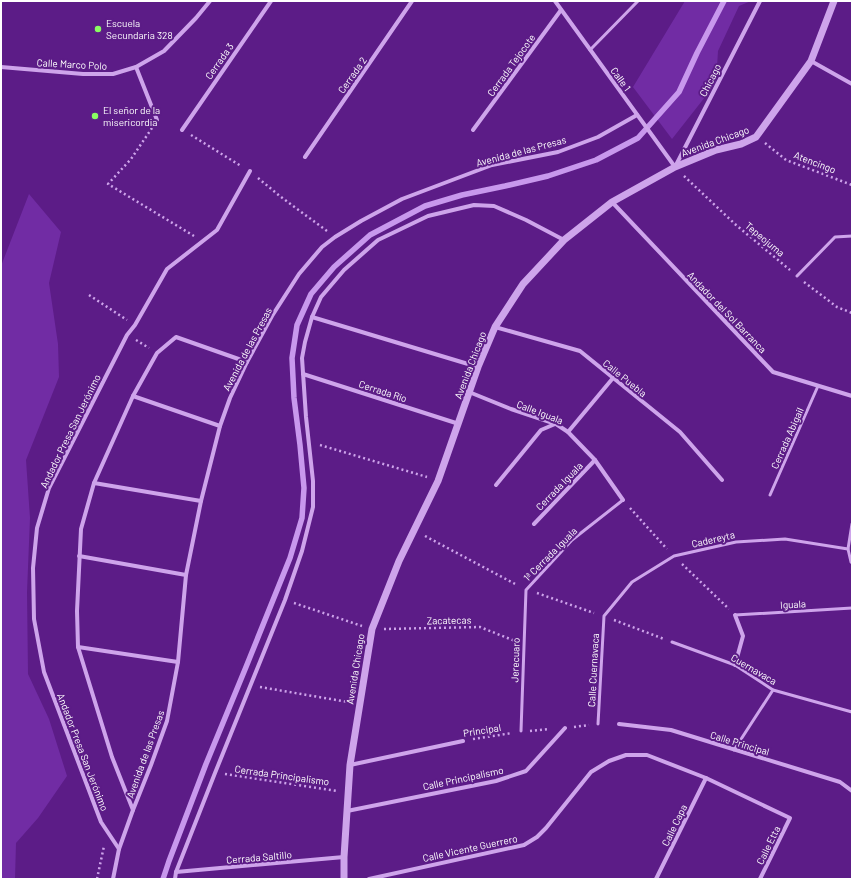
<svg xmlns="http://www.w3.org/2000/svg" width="853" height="880" font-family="Barlow,sans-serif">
  <rect width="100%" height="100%" fill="#5c1c87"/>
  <g fill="#712ca4">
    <path d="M685,1H751L739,6L718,51L716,83L672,139L633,87Z"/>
    <path d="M29,194L61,232L49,283L58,344L59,377L26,460L30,518L27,592L28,674L49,719L67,776L38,818L16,843L15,879H1V266Z"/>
  </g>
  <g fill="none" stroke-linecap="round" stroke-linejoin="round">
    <path stroke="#c898ed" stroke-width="5.5" d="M163,879L169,861L206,764L246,667L290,558L302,518L304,488L300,445L294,398L292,358L297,325L311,294L334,267L370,235L425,206L462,195L505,186L548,176L596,160L638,138L679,92L697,53L724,1"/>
    <g stroke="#cea4eb" stroke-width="2.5" stroke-dasharray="2 3" stroke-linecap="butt">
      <path d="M152,128L131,159L108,184L194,236"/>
      <path d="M191,135L241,166"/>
      <path d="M765,143L786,160L852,185"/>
      <path d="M684,176L736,225L790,270"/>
      <path d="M258,178L281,197L327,231"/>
      <path d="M804,282L837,307L852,313"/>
      <path d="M89,295L127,320"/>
      <path d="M136,340L149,348"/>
      <path d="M320,445L427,477"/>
      <path d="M630,508L667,549"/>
      <path d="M425,536L517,585"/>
      <path d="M682,564L729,609"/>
      <path d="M537,593L594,613"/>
      <path d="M294,603L362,626"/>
      <path d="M614,620L664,639"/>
      <path d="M384,629L480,627L515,641"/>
      <path d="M260,687L348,702"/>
      <path d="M574,727L589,725"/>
      <path d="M530,731L549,729"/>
      <path d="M473,739L512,733"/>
      <path d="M225,774L337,791"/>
      <path d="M97,879L104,846"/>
    </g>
    <g stroke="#cea4eb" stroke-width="3">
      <path d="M590,50L638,1"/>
      <path d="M797,276L835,237L852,236"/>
      <path d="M770,495L818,386"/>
      <path d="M852,524L848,549L851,562L852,563"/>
      <path d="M735,615L852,608"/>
      <path d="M672,642L735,665L773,690L852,712"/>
      <path d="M598,724L604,616L632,582L674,556L736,542L785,539L848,549"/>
      <path d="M521,731L526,590L572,540L623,500"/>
      <path d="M734,750L773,690"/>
    </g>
    <g stroke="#cea4eb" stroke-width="4">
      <path d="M555,1L675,167L760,1"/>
      <path d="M811,61L852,84"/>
      <path d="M1,67L83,74H113L136,67L164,51L196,18L210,1"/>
      <path d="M136,67L157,120"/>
      <path d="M182,130L271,1"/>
      <path d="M473,130L561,10"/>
      <path d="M305,157L412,1"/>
      <path d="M612,202L773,372L852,396"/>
      <path d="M312,317L478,367"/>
      <path d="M495,327L580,351L680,432L722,480"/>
      <path d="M303,374L459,424"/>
      <path d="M469,392L511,409L556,424L568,432L595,460L623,500"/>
      <path d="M133,396L220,426"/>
      <path d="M568,432L613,378"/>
      <path d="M94,483L201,501"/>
      <path d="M496,485L541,430L555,424"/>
      <path d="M534,524L595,460"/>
      <path d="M79,556L186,575"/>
      <path d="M78,647L178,662"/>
      <path d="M735,665L743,636L735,615"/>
      <path d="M619,724L671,730L840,782L852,791"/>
      <path d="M350,765L463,741"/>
      <path d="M133,810L112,757L78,647L77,611L81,529L94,483L133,396L157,353L176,337L247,362"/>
      <path d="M347,811L496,781L526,771L565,728"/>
      <path d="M119,849L101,822L44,672L34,619L33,568L37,528L49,488L127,335L135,325L167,269L217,230L250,171"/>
      <path d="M176,872L344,857"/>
      <path d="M113,879L119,849L133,810L151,765L167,721L178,662L186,575L201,501L220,426L230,398L247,362L272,316L299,274L322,247L335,237L361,221L402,199L492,165L558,152L598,137L637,115"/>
      <path d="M175,879L176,872L215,773L285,600L302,551L313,507V481L306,417L302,358L305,342L312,317L321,297L344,270L378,240L428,216L474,205L494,206L526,220L564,240"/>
      <path d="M369,879L524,845L537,837L546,828L591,772L609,761L626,755H647L706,778L790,818L760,879"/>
      <path d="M656,879L706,778"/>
    </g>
    <path stroke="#cea4eb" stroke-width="7" d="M344,879V857L350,765L372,629L399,561L438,481L478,367L495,327L523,284L564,240L612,202L675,167L716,150L741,144L756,137L811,61L834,1"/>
  </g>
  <g fill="#8afc62" stroke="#5c1c87" stroke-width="1.5">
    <circle cx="98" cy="29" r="4"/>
    <circle cx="95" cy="116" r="4"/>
  </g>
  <g text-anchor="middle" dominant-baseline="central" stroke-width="4" stroke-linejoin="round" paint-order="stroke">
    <g font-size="10" fill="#fff" stroke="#5c1c87" text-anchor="start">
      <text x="106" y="23">Escuela<tspan x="106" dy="12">Secundaria 328</tspan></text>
      <text x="103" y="110">El señor de la<tspan x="103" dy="12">misericordia</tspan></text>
    </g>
    <g font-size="10" fill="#fff" stroke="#5c1c87">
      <text transform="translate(219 61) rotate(-55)">Cerrada 3</text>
      <text transform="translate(72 64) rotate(3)">Calle Marco Polo</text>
      <text transform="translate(511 65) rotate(-54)">Cerrada Tejocote</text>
      <text transform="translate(352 75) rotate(-55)">Cerrada 2</text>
      <text transform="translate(621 79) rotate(54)">Calle 1</text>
      <text transform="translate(710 80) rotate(-63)">Chicago</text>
      <text transform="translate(715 141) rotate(-20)">Avenida Chicago</text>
      <text transform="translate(521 151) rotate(-15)">Avenida de las Presas</text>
      <text transform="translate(815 162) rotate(21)">Atencingo</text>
      <text transform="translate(765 239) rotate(40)">Tepeojuma</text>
      <text transform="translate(727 312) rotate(46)">Andador del Sol Barranca</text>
      <text transform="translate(247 349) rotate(-62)">Avenida de las Presas</text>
      <text transform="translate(470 365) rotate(-69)">Avenida Chicago</text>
      <text transform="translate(625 378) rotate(39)">Calle Puebla</text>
      <text transform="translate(383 391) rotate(18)">Cerrada Río</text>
      <text transform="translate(540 412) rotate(21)">Calle Iguala</text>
      <text transform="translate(70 431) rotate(-64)">Andador Presa San Jerónimo</text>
      <text transform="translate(787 438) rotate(-66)">Cerrada Abigail</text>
      <text transform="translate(559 486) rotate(-46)">Cerrada Iguala</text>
      <text transform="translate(713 539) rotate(-13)">Cadereyta</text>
      <text transform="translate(550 554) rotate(-45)">1ª Cerrada Iguala</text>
      <text transform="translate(793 604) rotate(-3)">Iguala</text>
      <text transform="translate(449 620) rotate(-1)">Zacatecas</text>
      <text transform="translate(515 660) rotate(-88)">Jerecuaro</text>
      <text transform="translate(355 669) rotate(-81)">Avenida Chicago</text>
      <text transform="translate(754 669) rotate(30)">Cuernavaca</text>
      <text transform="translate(593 670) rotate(-87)">Calle Cuernavaca</text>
      <text transform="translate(482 730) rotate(-9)">Principal</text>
      <text transform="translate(740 743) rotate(17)">Calle Principal</text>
      <text transform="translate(83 752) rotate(69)">Andador Presa San Jerónimo</text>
      <text transform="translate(145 754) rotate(-70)">Avenida de las Presas</text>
      <text transform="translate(282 775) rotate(8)">Cerrada Principalismo</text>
      <text transform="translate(463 778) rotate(-12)">Calle Principalismo</text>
      <text transform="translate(674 825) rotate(-64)">Calle Capa</text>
      <text transform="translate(768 845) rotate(-64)">Calle Etta</text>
      <text transform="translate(470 848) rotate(-12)">Calle Vicente Guerrero</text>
      <text transform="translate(259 857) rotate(-5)">Cerrada Saltillo</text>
    </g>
  </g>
  <rect width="853" height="880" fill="none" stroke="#ffffff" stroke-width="4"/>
</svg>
